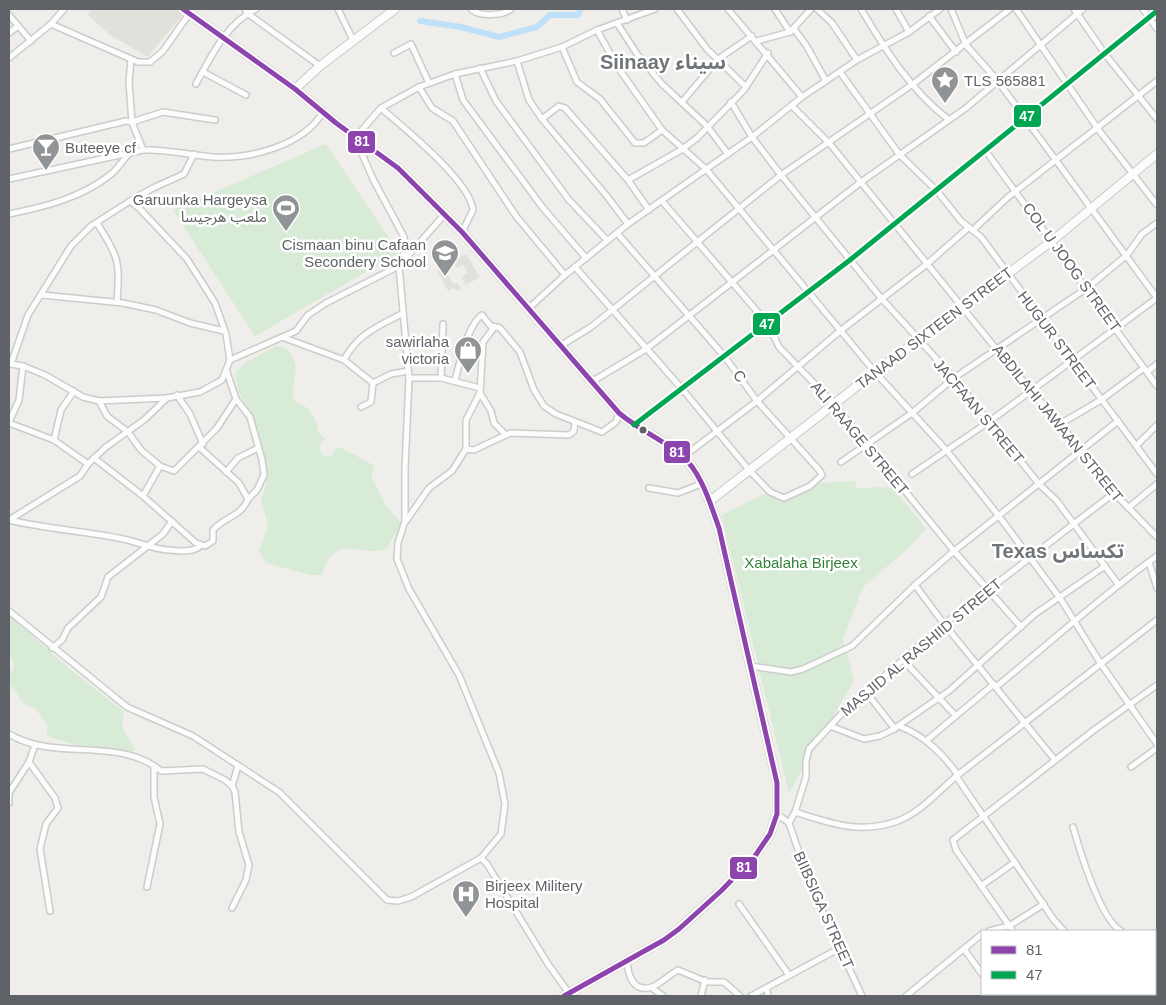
<svg xmlns="http://www.w3.org/2000/svg" width="1166" height="1005" font-family="Arial,'Noto Sans Arabic',sans-serif">
  <rect width="100%" height="100%" fill="#efeeea"/>
  <g fill="#e2e0da">
    <path d="M91,9H178L184,13L148,57L110,35L88,15Z"/>
    <path d="M466,254L480,277L466,285L462,277L468,273L463,265L457,268L453,261Z"/>
    <path d="M449,263L452,270L447,273L453,284L457,282L461,289L456,291L454,288L448,291L437,270Z"/>
  </g>
  <g fill="#d8ebd6">
    <path d="M326,144L399,253L255,336L173,210Z"/>
    <path d="M275,346L284,347C307,367 288,382 294,399C297,405 303,404 307,408C312,413 319,425 318,432L325,439L319,446L322,455L331,456L336,448L340,447L375,466L371,475L373,480L386,506L402,524V529L394,535L387,548C369,558 348,539 330,557C326,561 324,570 322,575H311L266,563L259,551L268,525L261,499L266,487L267,465L253,419L238,391L235,373L244,364Z"/>
    <path d="M857,481L855,488L892,487L926,529L904,552L863,587L843,638L854,680L789,793L722,515L764,494L781,498L820,483Z"/>
    <path d="M9,615L66,666L124,712L122,727L135,749L132,752L82,747L47,736V724L35,708L25,705L9,683V674L13,670L14,664L9,653Z"/>
  </g>
  <g fill="none" stroke-linecap="round" stroke-linejoin="round">
    <path stroke="#bfe0f9" stroke-width="6" d="M420,21L461,27L499,37L537,27L550,15H578L581,9"/>
    <g stroke="#cbcccc" stroke-width="8">
      <g id="street">
        <path d="M245,9L247,13L320,66"/>
        <path d="M338,9L353,40"/>
        <path d="M471,9C479,17 503,16 511,9"/>
        <path d="M622,9L627,20"/>
        <path d="M677,9L707,49L746,87"/>
        <path d="M728,9L802,97"/>
        <path d="M775,9L790,32"/>
        <path d="M817,9L832,23L857,60"/>
        <path d="M861,9C885,49 911,91 948,119"/>
        <path d="M896,9L909,32"/>
        <path d="M951,9L966,45L997,80L1157,298"/>
        <path d="M1016,9L1098,129L1157,205"/>
        <path d="M1074,9L1105,54L1157,119"/>
        <path d="M1143,9L1157,29"/>
        <path d="M9,15L31,41"/>
        <path d="M929,16L956,52"/>
        <path d="M617,23L637,54L662,84L707,126L728,154"/>
        <path d="M51,24L138,62H150L163,51L189,14"/>
        <path d="M794,29L806,45L826,81"/>
        <path d="M597,30L617,66L662,130L706,169L875,372L947,451L998,515L1060,598L1101,664L1157,744"/>
        <path d="M9,33L18,26"/>
        <path d="M757,41L790,32L811,9"/>
        <path d="M562,47L577,82L600,99L635,143H644L662,130"/>
        <path d="M394,53L411,44L429,83"/>
        <path d="M9,58L51,24L64,9"/>
        <path d="M131,59L129,82L132,122L163,112L215,120"/>
        <path d="M517,61L529,100L542,119L606,195L628,224"/>
        <path d="M480,68L496,101L569,200L607,240"/>
        <path d="M203,72L246,95"/>
        <path d="M840,72L899,154L937,191L961,221L981,237L1157,474"/>
        <path d="M455,74L463,100L543,208L586,258"/>
        <path d="M196,84C211,56 226,24 256,9"/>
        <path d="M419,87L432,108L453,121L516,216L565,275"/>
        <path d="M682,102L718,59L752,36"/>
        <path d="M731,102L752,137L781,175L882,299L954,378L1039,484L1057,501L1118,584"/>
        <path d="M792,106L830,144L997,350L1091,461L1114,493L1157,537"/>
        <path d="M381,108C404,128 470,181 473,210L462,232"/>
        <path d="M542,119L559,106L565,108L628,180L649,210"/>
        <path d="M9,149L126,121L132,122L143,150C167,149 189,155 213,157C250,159 303,146 323,112"/>
        <path d="M985,150L1157,386"/>
        <path d="M9,179L143,150"/>
        <path d="M628,180L681,150L697,138L744,90L768,53"/>
        <path d="M130,201L153,188L184,174L194,154"/>
        <path d="M662,201L768,324L779,347L834,404L954,551L1021,627"/>
        <path d="M9,214C44,207 81,198 110,175C117,170 122,161 128,155"/>
        <path d="M97,223C119,259 120,260 117,302"/>
        <path d="M973,230L1007,198L1157,81"/>
        <path d="M575,267L683,390L749,470L770,492L784,498L810,486L822,475L820,471L757,401L725,357L617,233"/>
        <path d="M42,295L123,303L156,310L190,323L224,331"/>
        <path d="M529,308L565,275L628,224L752,137L802,97L857,60L909,32L940,9"/>
        <path d="M492,326L500,328L520,352L534,390L544,406L556,414L602,432L616,422L619,413"/>
        <path d="M282,337L344,360L373,383L391,374L408,371"/>
        <path d="M560,346L591,327L781,175L913,84L1010,9"/>
        <path d="M230,360L296,331L308,315L326,303L399,266L444,215"/>
        <path d="M344,360C358,333 378,327 403,313"/>
        <path d="M9,364H11L23,366L45,375L83,397L99,401L167,398L200,392L222,380L230,360L226,334L215,303L187,259L139,208L130,201L91,226L71,246L28,315L11,364"/>
        <path d="M227,372L236,399L250,417L262,460L264,475L257,490L248,499"/>
        <path d="M1147,372L1157,364"/>
        <path d="M409,378H441L480,388"/>
        <path d="M441,378L443,324"/>
        <path d="M593,381L646,349L861,182L966,108L1083,9"/>
        <path d="M480,393L491,411L494,423L506,435"/>
        <path d="M177,395L190,414L203,444"/>
        <path d="M99,401L107,416L128,432L141,450L160,466L174,471L217,428L236,399"/>
        <path d="M361,407L371,402L373,383"/>
        <path d="M9,422L19,400L23,366"/>
        <path d="M9,423L54,440L88,464"/>
        <path d="M1060,424L1101,400L1144,368"/>
        <path d="M635,425L850,260L1157,11"/>
        <path d="M54,440L61,410L74,391"/>
        <path d="M1137,445L1157,425"/>
        <path d="M466,449L474,450L510,433L569,435L574,431L575,422"/>
        <path d="M683,457L757,401L840,331L927,264L968,228"/>
        <path d="M94,458L143,496L196,543L205,546L213,541V530C224,517 242,516 248,499L239,483L199,447"/>
        <path d="M841,462L912,413L954,378L1087,288L1127,255L1142,234L1157,223"/>
        <path d="M226,472L238,458L258,448"/>
        <path d="M912,474L990,421L1157,298"/>
        <path d="M649,488L678,493L701,484"/>
        <path d="M143,496L160,466"/>
        <path d="M1128,508L1157,484"/>
        <path d="M9,520L80,476L88,464L106,447L144,420L167,398"/>
        <path d="M9,520C47,529 85,531 123,539C138,542 153,549 168,550C178,551 194,553 201,545"/>
        <path d="M406,521L429,488L452,471L466,449V420L480,393L483,342L493,329L482,315C468,324 459,364 455,381"/>
        <path d="M1149,562L1157,588"/>
        <path d="M915,585L944,624L1055,760"/>
        <path d="M9,611L127,707L193,736L279,792L387,900L398,901L411,897L481,858L501,834L505,804L499,773L459,675L409,589L397,559L398,543L405,521V469L409,378L399,266L405,250L404,237L373,179L355,138L381,108L419,87L455,74L517,61L562,47L597,30L655,9"/>
        <path d="M52,648L62,640L68,628L101,597L108,577L163,534L172,521"/>
        <path d="M903,660L956,716"/>
        <path d="M751,666L791,672L803,669L852,646L915,585L954,551L1118,421"/>
        <path d="M996,687C1050,643 1101,596 1157,556"/>
        <path d="M866,692L895,729"/>
        <path d="M830,726L864,739L880,736L892,730L949,691L1035,614L1105,566"/>
        <path d="M899,726C925,736 942,753 958,775"/>
        <path d="M9,734C55,762 120,736 161,771L203,769L225,780L232,786"/>
        <path d="M927,740L994,684"/>
        <path d="M29,762L55,798L58,808L46,824L40,849L50,911"/>
        <path d="M1131,767L1157,748"/>
        <path d="M956,776L1054,920L1064,931"/>
        <path d="M9,803V793L29,762L35,745"/>
        <path d="M795,812C830,823 858,834 895,822C920,814 939,790 959,774C1025,723 1091,672 1157,620"/>
        <path d="M777,814L789,823"/>
        <path d="M789,823L795,812L806,777V761L809,749L844,711L944,624L1114,493"/>
        <path d="M789,823L809,882L862,996"/>
        <path d="M1073,827C1080,851 1100,919 1121,931"/>
        <path d="M481,858L487,864L548,964L571,996"/>
        <path d="M981,886L1015,862"/>
        <path d="M147,887L160,824L154,797V766"/>
        <path d="M739,904L789,975"/>
        <path d="M232,908L246,880L249,865L239,832L235,792L232,786L238,766"/>
        <path d="M989,931L1009,926L1044,904"/>
        <path d="M1013,931L956,850L953,840L1094,730L1157,685"/>
        <path d="M1155,933H1157"/>
        <path d="M964,949L982,974"/>
        <path d="M627,961C628,975 633,993 652,987C659,985 670,974 678,970L707,982H724L740,996"/>
        <path d="M652,988L663,996"/>
        <path d="M767,989L768,996"/>
        <path d="M1057,994L1059,996"/>
        <path d="M1132,994L1135,996"/>
        <path d="M701,996L705,980"/>
        <path d="M751,996L840,948"/>
        <path d="M906,996L982,934"/>
        <path d="M999,996L1003,994"/>
      </g>
    </g>
    <g stroke="#cacacb" stroke-width="10">
      <g id="secondary">
        <path d="M183,9L295,89L336,123L398,168L462,232L619,413C638,429 661,439 680,454C701,471 710,503 719,528L777,783V814L770,834L755,856L721,891L679,929L664,940L564,996"/>
        <path d="M295,89L320,66L395,9"/>
        <path d="M710,501L875,372L1052,241L1157,154"/>
      </g>
    </g>
    <use href="#street" stroke="#fdfcfc" stroke-width="5"/>
    <use href="#secondary" stroke="#fdfcfc" stroke-width="8"/>
    <g stroke="#fff" stroke-width="9">
      <path id="bus-1" d="M183,9L295,89L336,123L398,168L462,232L619,413C638,429 661,439 680,454C701,471 710,503 719,528L777,783V814L770,834L755,856L721,891L679,929L664,940L564,996"/>
    </g>
    <g stroke="#fff" stroke-width="9">
      <path id="bus-2" d="M634,425L850,260L1157,11"/>
    </g>
    <use href="#bus-1" stroke="#8e44ad" stroke-width="5"/>
    <use href="#bus-2" stroke="#00a651" stroke-width="5"/>
  </g>
  <defs>
    <g id="sight-pin" transform="scale(1.4375)"><path d="M0 17L-7.5 6A9.5 9.5 0 1 1 7.5 6Z" fill="#919496" stroke="#fff"/><path d="M0-6L1.8-2.2L6-1.7L2.9 1.2L3.7 5.4L0 3.3L-3.7 5.4L-2.9 1.2L-6-1.7L-1.8-2.2Z" fill="#fff"/></g>
    <g id="bar-pin" transform="scale(1.4375)"><path d="M0 17L-7.5 6A9.5 9.5 0 1 1 7.5 6Z" fill="#919496" stroke="#fff"/><path d="M-6-5H6L.8 .8V4.5H3.5V6h-7V4.5H-.8V.8Z" fill="#fff"/></g>
    <g id="stadium-pin" transform="scale(1.4375)"><path d="M0 17L-7.5 6A9.5 9.5 0 1 1 7.5 6Z" fill="#919496" stroke="#fff"/><path d="M0-5a6.5 5 0 1 0 0 10a6.5 5 0 1 0 0-10ZM-3.5-1.8h7v3.6h-7Z" fill="#fff"/></g>
    <g id="school-pin" transform="scale(1.4375)"><path d="M0 17L-7.5 6A9.5 9.5 0 1 1 7.5 6Z" fill="#919496" stroke="#fff"/><path d="M0-5L7-2L0 1L-7-2ZM-4 1L0 2.5L4 1V4Q0 6-4 4Z" fill="#fff"/></g>
    <g id="shop-pin" transform="scale(1.4375)"><path d="M0 17L-7.5 6A9.5 9.5 0 1 1 7.5 6Z" fill="#919496" stroke="#fff"/><path d="M-5-2.5h2.3a2.7 3.5 0 0 1 5.4 0H5L5.5 6h-11ZM-1.5-2.5h3a1.5 2.3 0 0 0-3 0Z" fill="#fff"/></g>
    <g id="hospital-pin" transform="scale(1.4375)"><path d="M0 17L-7.5 6A9.5 9.5 0 1 1 7.5 6Z" fill="#919496" stroke="#fff"/><path d="M-5-5h3v3.5h4V-5h3V5h-3V1.5h-4V5h-3Z" fill="#fff"/></g>
  </defs>
  <g fill-rule="evenodd">
    <use href="#sight-pin" x="945" y="80"/>
    <use href="#bar-pin" x="46" y="147"/>
    <use href="#stadium-pin" x="286" y="208"/>
    <use href="#school-pin" x="445" y="253"/>
    <use href="#shop-pin" x="468" y="350"/>
    <use href="#hospital-pin" x="466" y="894"/>
  </g>
  <circle fill="#5f6368" stroke="#fff" stroke-width="2" cx="643" cy="430" r="4.5"/>
  <g text-anchor="middle" dominant-baseline="central" stroke-width="5" stroke-linejoin="round" paint-order="stroke">
    <g font-size="15" fill="#5f6368" stroke="#fff" text-anchor="start">
      <text x="964" y="80">TLS 565881</text>
      <text x="65" y="147">Buteeye cf</text>
      <text x="267" y="199" text-anchor="end">Garuunka Hargeysa<tspan x="267" dy="17">ملعب هرجيسا</tspan></text>
      <text x="426" y="244" text-anchor="end">Cismaan binu Cafaan<tspan x="426" dy="17">Secondery School</tspan></text>
      <text x="449" y="341" text-anchor="end">sawirlaha<tspan x="449" dy="17">victoria</tspan></text>
      <text x="485" y="885">Birjeex Militery<tspan x="485" dy="17">Hospital</tspan></text>
    </g>
    <g font-size="15" fill="#5f6368" stroke="#fff">
      <text transform="translate(1072 267) rotate(54)">COL U JOOG STREET</text>
      <text transform="translate(934 328) rotate(-37)">TANAAD SIXTEEN STREET</text>
      <text transform="translate(1057 340) rotate(53)">HUGUR STREET</text>
      <text transform="translate(740 376) rotate(52)">C</text>
      <text transform="translate(979 411) rotate(50)">JACFAAN STREET</text>
      <text transform="translate(1058 423) rotate(51)">ABDILAHI JAWAAN STREET</text>
      <text transform="translate(860 438) rotate(50)">ALI RAAGE STREET</text>
      <text transform="translate(921 647) rotate(-40)">MASJID AL RASHIID STREET</text>
      <text transform="translate(824 910) rotate(66)">BIIBSIGA STREET</text>
    </g>
    <g font-size="15" fill="#348238" stroke="#fff">
      <text x="801" y="562">Xabalaha Birjeex</text>
    </g>
    <g font-size="20" font-weight="bold" fill="#70757a" stroke="#fff">
      <text x="663" y="62">Siinaay سيناء</text>
      <text x="1058" y="551">Texas تكساس</text>
    </g>
  </g>
  <g stroke="#fff" stroke-width="2">
    <rect x="1013" y="104" width="29" height="24" rx="5" fill="#00a651"/>
    <rect x="347" y="130" width="29" height="24" rx="5" fill="#8e44ad"/>
    <rect x="752" y="312" width="29" height="24" rx="5" fill="#00a651"/>
    <rect x="663" y="440" width="28" height="24" rx="5" fill="#8e44ad"/>
    <rect x="729" y="856" width="29" height="24" rx="5" fill="#8e44ad"/>
  </g>
  <g font-size="14" text-anchor="middle" font-weight="bold" fill="#fff">
    <text x="1027" y="121">47</text>
    <text x="362" y="146">81</text>
    <text x="767" y="329">47</text>
    <text x="677" y="457">81</text>
    <text x="744" y="872">81</text>
  </g>
  <rect width="1166" height="1005" fill="none" stroke="#5f6368" stroke-width="20"/>
  <rect x="981" y="930" width="175" height="65" fill="#ffffff" stroke="#bfc1c3"/>
  <rect x="991" y="946" width="25" height="8" fill="#8e44ad" stroke="#bfc1c3"/>
  <text x="1026" y="955" font-size="15" fill="#5f6368">81</text>
  <rect x="991" y="971" width="25" height="8" fill="#00a651" stroke="#bfc1c3"/>
  <text x="1026" y="980" font-size="15" fill="#5f6368">47</text>
</svg>
